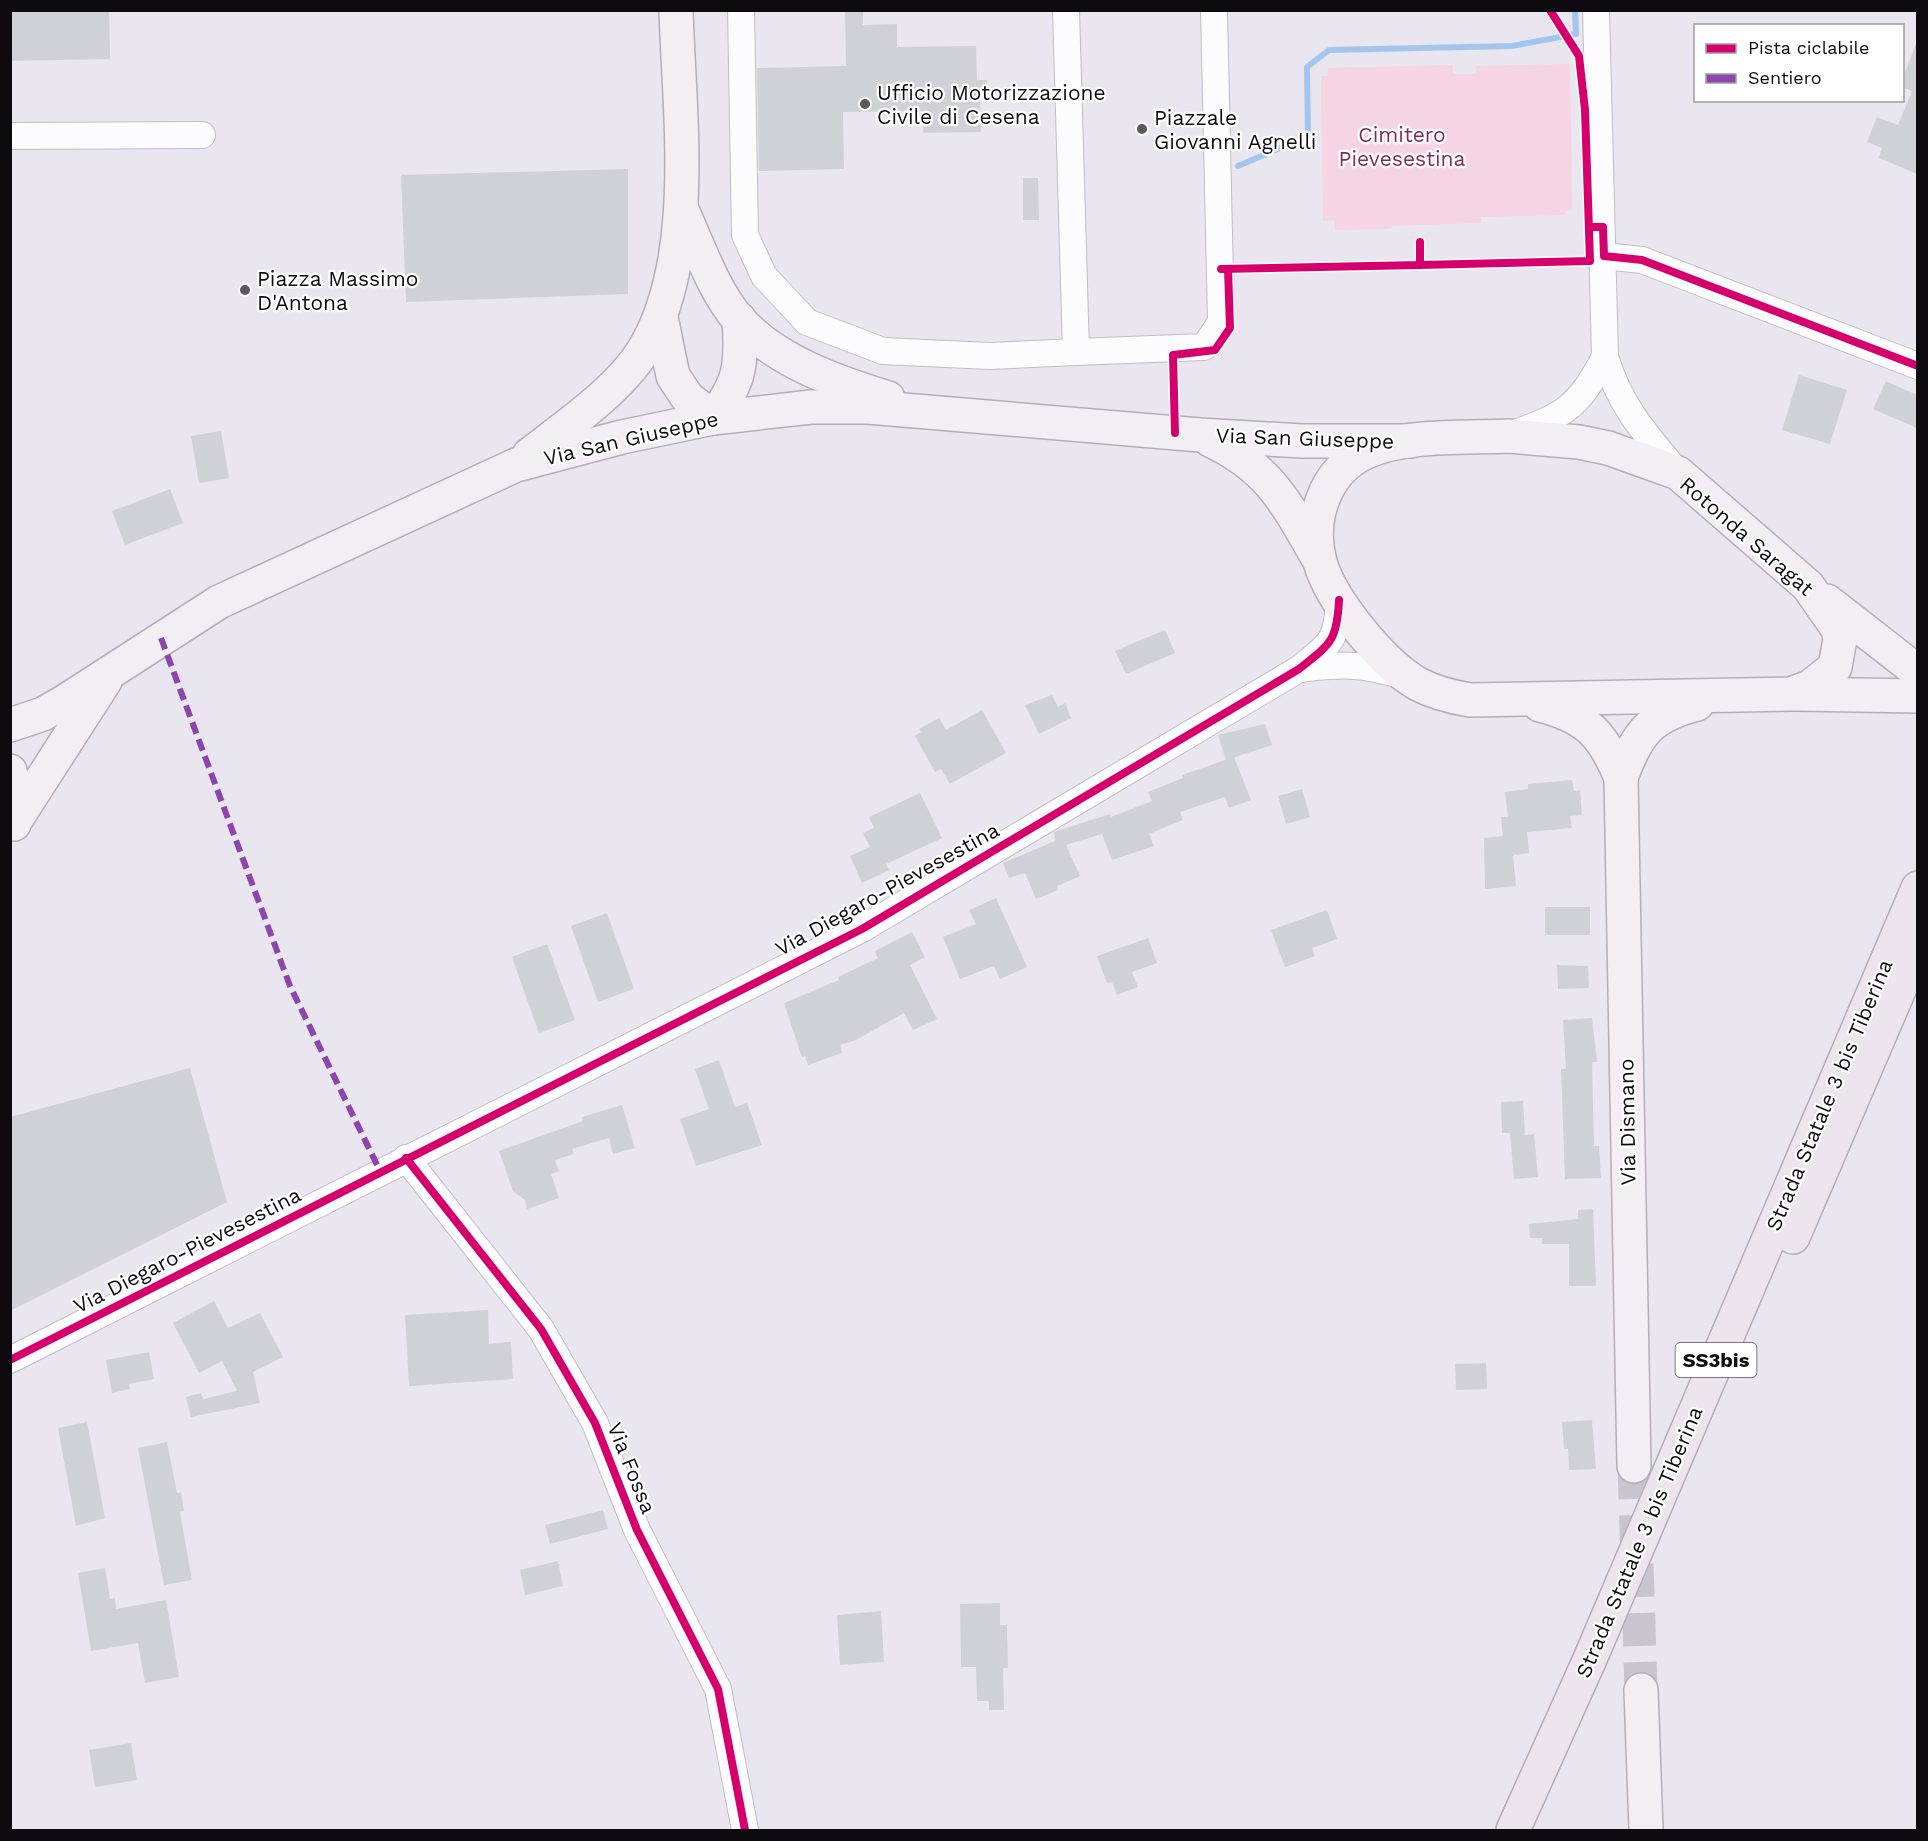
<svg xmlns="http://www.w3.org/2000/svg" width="1928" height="1841" font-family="'Work Sans',sans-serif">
  <rect width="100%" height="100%" fill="#e9e6ef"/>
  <path fill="#f5d4e4" d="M1570,64L1572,210L1565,211V215L1481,217V223L1392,226L1391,229L1335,230V220L1323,221L1321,76H1328V68L1453,65V74H1476V66Z"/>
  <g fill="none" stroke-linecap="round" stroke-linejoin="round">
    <path stroke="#a3c6ee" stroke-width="6" d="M1238,166L1308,136L1307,67L1329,50L1512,46L1576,34L1575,10"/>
  </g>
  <g fill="#d0d0d7">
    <path d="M10,10H109L110,59L10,61Z"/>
    <path d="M845,10H863V25L897,24V47L976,46L977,80H987V97L980,98L981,132L923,133V111L843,112L844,169L759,171L757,68L846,66Z"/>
    <path d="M1916,44H1917V174L1879,158L1882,148L1867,142L1877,117L1898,125L1912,91L1902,87V80Z"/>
    <path d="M628,169V294L406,302L401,175Z"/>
    <path d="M1023,178H1038L1039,220H1023Z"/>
    <path d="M1799,375L1847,390L1830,444L1782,430Z"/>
    <path d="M1886,381L1917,395V428L1873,409Z"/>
    <path d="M221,431L229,478L199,483L191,436Z"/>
    <path d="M170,489L183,523L125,545L112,511Z"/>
    <path d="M1165,630L1175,653L1126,674L1115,651Z"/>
    <path d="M1052,695L1058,707L1065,703L1071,718L1039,734L1025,705Z"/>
    <path d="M982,710L1006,753L950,784L941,769L935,772L915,736L921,732L919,729L939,718L946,730Z"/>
    <path d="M1265,724L1272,745L1226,760L1218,735Z"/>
    <path d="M1234,757L1251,800L1229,808L1225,797L1180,812L1183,820L1149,834L1154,846L1112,860L1102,834L1066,845L1080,876L1057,886L1058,890L1036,899L1025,873L1009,878L1003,863L1055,841L1054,832L1110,814L1111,817L1152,801L1148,792L1183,778L1182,775Z"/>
    <path d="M1572,780L1574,791L1580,790L1582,815L1570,816L1572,828L1527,832L1529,853L1513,855L1516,886L1485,889L1484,838L1503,836L1501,817H1508L1505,792L1528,789V784Z"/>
    <path d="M1302,789L1310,817L1286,824L1278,796Z"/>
    <path d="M920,793L942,838L886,864L889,870L862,883L850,856L870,847L863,833L874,828L869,817Z"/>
    <path d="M996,898L1027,967L1000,979L994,966L960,979L943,937L976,924L969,910Z"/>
    <rect x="1545" y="907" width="45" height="28"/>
    <path d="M1327,910L1337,939L1312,948L1315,956L1285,967L1271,930Z"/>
    <path d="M607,913L634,989L598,1002L571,926Z"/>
    <path d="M912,932L925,957L910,965L937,1019L913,1030L904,1013L856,1040L840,1045L842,1053L808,1065L805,1056L802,1057L784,1003L839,980L838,977L878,958L875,951Z"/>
    <path d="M1148,938L1157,963L1132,972L1138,987L1117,995L1112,982L1107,983L1097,956Z"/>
    <path d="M547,944L575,1020L539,1033L512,957Z"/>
    <path d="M1557,965L1588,966L1589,988L1558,989Z"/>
    <path d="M1592,1018L1597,1062H1592L1594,1146H1599L1601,1178L1565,1179L1561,1069H1566L1563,1020Z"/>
    <path d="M719,1060L735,1107L747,1103L762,1145L696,1166L680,1119L709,1109L695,1069Z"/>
    <path d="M190,1068L227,1202L10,1311V1117Z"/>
    <path d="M1523,1101L1525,1135L1534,1134L1538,1177L1514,1179L1510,1133H1502L1501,1102Z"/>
    <path d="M622,1105L635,1148L613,1154L609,1138L572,1149L574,1154L555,1160L559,1171L551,1174L559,1198L527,1209L525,1200L513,1191L499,1151L583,1121L582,1117Z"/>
    <path d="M1593,1209L1596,1286H1569V1244H1542V1238H1530L1529,1224L1578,1219V1210Z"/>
    <path d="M214,1301L228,1328L260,1313L283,1357L253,1372L260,1403L191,1417L186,1397L201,1393L203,1399L237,1391L222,1361L199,1373L173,1323Z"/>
    <path d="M488,1310L489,1344L511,1342L513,1379L409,1386L405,1315Z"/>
    <path d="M149,1352L154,1379L129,1384L130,1389L112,1393L106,1360Z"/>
    <path d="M1486,1363L1487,1389L1456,1390L1455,1364Z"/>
    <path d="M1592,1420L1596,1469L1569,1470L1568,1449H1564L1562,1422Z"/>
    <path d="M87,1422L105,1518L76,1526L58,1428Z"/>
    <path d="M167,1442L177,1493L181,1492L184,1511L180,1512L192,1580L164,1585L138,1448Z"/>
    <path d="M603,1510L608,1529L550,1544L545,1525Z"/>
    <path d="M558,1561L563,1586L525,1595L520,1570Z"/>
    <path d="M105,1568L110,1599L115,1598L116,1609L166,1600L179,1677L145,1683L138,1643L91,1651L78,1573Z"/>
    <path d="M1000,1603V1625H1007L1008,1668H1003L1004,1710H989V1701H977L976,1667H961L960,1604Z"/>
    <path d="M881,1611L884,1662L840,1665L837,1615Z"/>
    <path d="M131,1743L137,1780L95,1787L89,1750Z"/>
  </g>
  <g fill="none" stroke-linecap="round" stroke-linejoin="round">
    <path stroke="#c8c5ce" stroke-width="33" stroke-dasharray="33 16" stroke-linecap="butt" d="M1634,1466L1641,1690"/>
    <g stroke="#c0bec5" stroke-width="28">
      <g id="minor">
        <path d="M741,10L745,235L764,276L807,322L883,351L990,356L1076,352"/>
        <path d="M1066,10L1076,352L1204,347L1221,322L1214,10"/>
        <path d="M1596,10L1605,357C1621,408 1645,433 1678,473"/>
        <path d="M10,136L202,135"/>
        <path d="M1604,256L1642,260L1918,366"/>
        <path d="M1510,435C1565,415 1577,409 1605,357"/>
        <path d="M1300,669C1341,664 1362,663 1402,676"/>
        <path d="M406,1158L541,1329L595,1423L637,1530L718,1689L745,1830"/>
        <path d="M10,1360L862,929L1299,669C1330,644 1337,642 1339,600"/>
      </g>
    </g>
    <g stroke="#b6adb9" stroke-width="36">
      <g id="major">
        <path d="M681,208C698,244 712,288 738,319C775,361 836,382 888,398"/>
        <path d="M661,317L673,376L687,397L713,418"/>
        <path d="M713,418C741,381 742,364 739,319"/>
        <path d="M1508,436L1579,442L1608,448L1678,473L1808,586L1838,629L1840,639L1835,667L1810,687L1791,694L1470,700C1452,697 1435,693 1418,684C1383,664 1331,601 1320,562C1309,520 1324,472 1364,453C1404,434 1464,438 1508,436Z"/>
        <path d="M1210,440C1270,468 1286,503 1318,558"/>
        <path d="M529,455C566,426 618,391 643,351C699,260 679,114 676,10"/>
        <path d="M1827,601L1918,672"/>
        <path d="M1796,694L1918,696"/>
        <path d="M1540,705C1587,717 1603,734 1621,778"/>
        <path d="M10,725L43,714L64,702L219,602L516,465L622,437L713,418L811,407H868L1200,435L1302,441H1410"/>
        <path d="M10,771L17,801L14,824"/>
        <path d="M15,821L105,681"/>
        <path d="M1634,1466L1621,778C1637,733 1650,716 1697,704"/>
        <path d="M1641,1690L1646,1830"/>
      </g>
    </g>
    <g stroke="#b6adb9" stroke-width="36">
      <g id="highway">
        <path d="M1793,1237L1918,946"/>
        <path d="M1513,1830L1590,1659L1918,888"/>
      </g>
    </g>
    <use href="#minor" stroke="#fcfbfd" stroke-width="26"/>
    <use href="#major" stroke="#f2eef3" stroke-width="33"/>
    <use href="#highway" stroke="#ece5ed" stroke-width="33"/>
    <path stroke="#8e44ad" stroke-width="6" stroke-dasharray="12 6" stroke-linecap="butt" d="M161,638L290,986L380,1171"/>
    <g stroke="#fff" stroke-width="11">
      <g id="cycleway">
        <path d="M1589,227H1603L1604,256L1642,260L1918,366"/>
        <path d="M1420,265L1590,261L1585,110L1579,56L1550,10"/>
        <path d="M1221,269L1420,265V242"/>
        <path d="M1175,433L1173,355L1215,350L1230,328L1228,269"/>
        <path d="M406,1158L541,1329L595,1423L637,1530L718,1689L745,1830"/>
        <path d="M10,1360L862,929L1299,669C1330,644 1337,642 1339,600"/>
      </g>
    </g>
    <use href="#cycleway" stroke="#d6006c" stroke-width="8"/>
  </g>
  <g fill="#5a585e" stroke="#fff" stroke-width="2">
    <circle cx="865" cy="104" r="6"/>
    <circle cx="1142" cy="129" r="6"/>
    <circle cx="245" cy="290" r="6"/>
  </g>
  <g text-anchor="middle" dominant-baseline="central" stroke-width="4.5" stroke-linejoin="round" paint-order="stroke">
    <rect fill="#fff" stroke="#565458" stroke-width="1.5" x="1675.5" y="1343" width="81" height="34" rx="4.5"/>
    <g font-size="20" font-weight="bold" fill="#0d0b10">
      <text x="1716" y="1360">SS3bis</text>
    </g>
    <g font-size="21" fill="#0d0b10" stroke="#fff" text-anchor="start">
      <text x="877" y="92">Ufficio Motorizzazione<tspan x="877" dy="24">Civile di Cesena</tspan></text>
      <text x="1154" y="117">Piazzale<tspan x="1154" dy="24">Giovanni Agnelli</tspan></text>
      <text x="257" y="278">Piazza Massimo<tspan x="257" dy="24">D'Antona</tspan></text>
    </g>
    <g font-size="21" fill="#812c54" stroke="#fff">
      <text x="1402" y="134">Cimitero<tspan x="1402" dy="24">Pievesestina</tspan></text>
    </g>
    <g font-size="21" fill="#0d0b10" stroke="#fff">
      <text transform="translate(631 438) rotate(-13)">Via San Giuseppe</text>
      <text transform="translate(1305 438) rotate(2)">Via San Giuseppe</text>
      <text transform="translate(1747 536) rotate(41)">Rotonda Saragat</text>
      <text transform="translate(887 889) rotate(-29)">Via Diegaro-Pievesestina</text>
      <text transform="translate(1829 1095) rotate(-67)">Strada Statale 3 bis Tiberina</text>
      <text transform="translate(1627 1122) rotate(-91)">Via Dismano</text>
      <text transform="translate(187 1250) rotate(-27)">Via Diegaro-Pievesestina</text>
      <text transform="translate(632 1468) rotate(68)">Via Fossa</text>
      <text transform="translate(1639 1542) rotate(-67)">Strada Statale 3 bis Tiberina</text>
    </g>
  </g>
  <rect width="1928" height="1841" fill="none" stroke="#0d0b10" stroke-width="24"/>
  <rect x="1694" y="24" width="210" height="78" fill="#ffffff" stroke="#9e9d9f" stroke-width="1.5"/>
  <rect x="1706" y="44" width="30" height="9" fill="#d6006c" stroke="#9e9d9f" stroke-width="1.5"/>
  <text x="1748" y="54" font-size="18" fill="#0d0b10">Pista ciclabile</text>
  <rect x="1706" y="74" width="30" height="9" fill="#8e44ad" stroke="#9e9d9f" stroke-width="1.5"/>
  <text x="1748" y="84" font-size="18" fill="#0d0b10">Sentiero</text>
</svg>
